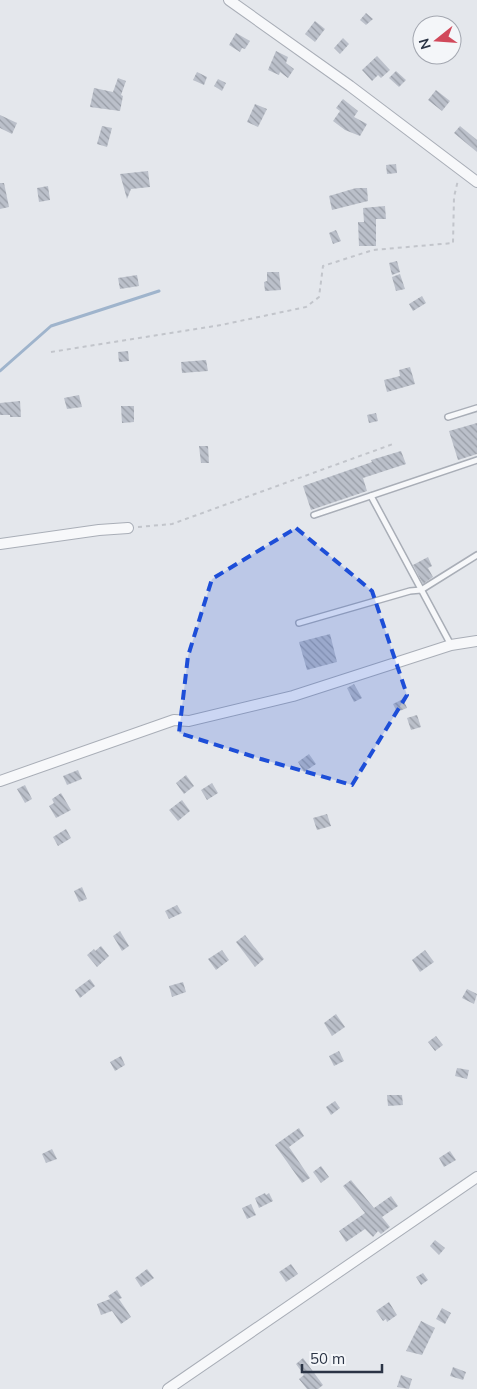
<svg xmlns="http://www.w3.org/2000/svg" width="477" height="1389" font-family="Mulish,sans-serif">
  <defs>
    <pattern id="building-back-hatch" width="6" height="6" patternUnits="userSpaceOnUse" patternTransform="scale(1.25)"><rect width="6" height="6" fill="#bbc0ca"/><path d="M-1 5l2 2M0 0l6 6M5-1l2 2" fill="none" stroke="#989da6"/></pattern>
  </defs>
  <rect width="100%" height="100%" fill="#e4e7ec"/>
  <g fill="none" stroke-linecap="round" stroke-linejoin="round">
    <path stroke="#9fb4cc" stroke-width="3" d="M0,371L51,326L159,291"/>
  </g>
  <g fill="url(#building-back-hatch)">
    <path d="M366,13L373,19L366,25L360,20Z"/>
    <path d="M315,21L325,29L315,42L305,34Z"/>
    <path d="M236,33L250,41L245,49L242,48L240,52L229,45Z"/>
    <path d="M343,38L349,44L340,54L334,48Z"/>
    <path d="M276,51L288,57L286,63L294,69L288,78L280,72L279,75L268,70Z"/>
    <path d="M377,56L390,70L381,78L378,75L372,81L362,70Z"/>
    <path d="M396,71L406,80L399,87L389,78Z"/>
    <path d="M197,72L207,77L204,85L193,80Z"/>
    <path d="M118,78L126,81L121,95L123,96L120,111L90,107L94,88L113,92Z"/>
    <path d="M218,79L226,83L222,91L214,86Z"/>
    <path d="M436,90L450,101L442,111L428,100Z"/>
    <path d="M343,99L358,111L354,117L367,124L360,136L345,130L333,121L340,111L336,108Z"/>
    <path d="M255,104L267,109L258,127L247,122Z"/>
    <path d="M0,115L17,123L12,134L0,128Z"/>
    <path d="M102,126L112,128L107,147L97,144Z"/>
    <path d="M460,126L477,140V152L454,133Z"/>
    <path d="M396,164L397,173L387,174L386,165Z"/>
    <path d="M148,171L150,187L131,189L127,199L120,174Z"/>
    <path d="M0,183H4L9,207L0,209Z"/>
    <path d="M48,186L50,200L39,202L37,188Z"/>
    <path d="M356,188H367L368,201L332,210L329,196Z"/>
    <path d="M385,206L386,219H376V246H359L358,222H364L363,208Z"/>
    <path d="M336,230L341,241L333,244L329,233Z"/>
    <path d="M397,261L400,272L392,275L389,263Z"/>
    <path d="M267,272H279L281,290L265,291L264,282L267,281Z"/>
    <path d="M400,274L405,289L396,291L392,277Z"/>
    <path d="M137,275L139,286L120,289L118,278Z"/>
    <path d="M422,296L426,303L413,311L409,304Z"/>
    <path d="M128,351L129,361L119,362L118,352Z"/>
    <path d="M206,360L208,371L182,373L181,362Z"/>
    <path d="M410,367L415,384L387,392L384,380L400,376L399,370Z"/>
    <path d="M79,395L82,407L67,409L64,398Z"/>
    <path d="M20,401L21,417H10V415H0V403Z"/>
    <path d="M121,406H134V422L122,423Z"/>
    <path d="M376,413L378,421L369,423L367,415Z"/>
    <path d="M477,423V454L458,460L449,431Z"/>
    <path d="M199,446H208L209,463H201Z"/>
    <path d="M401,451L406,464L363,478L367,491L311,510L303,486L372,462L371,460Z"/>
    <path d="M428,557L432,566L428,568L433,577L423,584L413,565Z"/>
    <path d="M330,634L337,662L307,670L299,642Z"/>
    <path d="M354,684L362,698L354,702L347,688Z"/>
    <path d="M403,699L407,708L397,712L393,704Z"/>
    <path d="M417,715L421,727L411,730L407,718Z"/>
    <path d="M309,754L316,764L304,772L298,762Z"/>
    <path d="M78,770L82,779L67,785L63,776Z"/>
    <path d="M186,775L194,786L184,794L176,783Z"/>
    <path d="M212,783L218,793L207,800L201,790Z"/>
    <path d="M25,785L32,799L25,803L17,789Z"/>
    <path d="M61,793L71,810L56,818L49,806L54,803L52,799Z"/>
    <path d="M182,800L190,811L178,821L169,810Z"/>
    <path d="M327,814L331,826L317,830L313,818Z"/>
    <path d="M66,829L71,838L58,846L53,837Z"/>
    <path d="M82,887L87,899L79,902L74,891Z"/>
    <path d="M177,905L182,913L169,919L165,911Z"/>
    <path d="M120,931L129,946L122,951L113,936Z"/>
    <path d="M245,935L264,959L255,967L236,942Z"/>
    <path d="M101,946L109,956L97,967L87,955L94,949L95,951Z"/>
    <path d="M222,950L229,960L216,970L208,959Z"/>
    <path d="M425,950L434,962L420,972L412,960Z"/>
    <path d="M90,979L95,986L80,998L75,990Z"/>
    <path d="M183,982L186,992L172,997L169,986Z"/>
    <path d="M467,989L477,994L474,1004L462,998Z"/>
    <path d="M336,1014L345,1027L332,1036L324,1023Z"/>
    <path d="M436,1036L443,1045L435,1051L428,1042Z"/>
    <path d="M339,1051L344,1061L334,1066L329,1056Z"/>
    <path d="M121,1056L125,1065L115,1071L110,1062Z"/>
    <path d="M457,1068L469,1070L467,1079L455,1076Z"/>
    <path d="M387,1095H402L403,1105L388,1106Z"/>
    <path d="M335,1101L340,1108L331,1115L326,1107Z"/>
    <path d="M299,1128L304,1136L289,1147L310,1178L302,1183L275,1145Z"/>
    <path d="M52,1149L57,1159L46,1163L42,1154Z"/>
    <path d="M450,1151L456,1160L444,1167L439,1158Z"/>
    <path d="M321,1166L329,1177L321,1183L313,1172Z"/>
    <path d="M351,1180L374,1208L391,1196L398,1206L382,1217L390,1227L381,1234L378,1231L373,1237L365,1229L346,1242L339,1231L365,1213L343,1186Z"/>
    <path d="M265,1193L266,1195L269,1193L273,1201L259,1208L255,1198Z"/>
    <path d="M251,1204L256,1215L247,1219L242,1208Z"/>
    <path d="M435,1240L445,1248L439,1255L430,1246Z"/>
    <path d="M291,1264L298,1274L286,1282L279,1272Z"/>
    <path d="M147,1269L154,1278L141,1287L135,1278Z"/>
    <path d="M423,1273L428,1280L421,1285L416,1277Z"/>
    <path d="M117,1290L122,1298L119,1299L131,1317L121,1324L112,1311L101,1315L97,1304L110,1299L108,1296Z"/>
    <path d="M389,1302L397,1315L387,1322L386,1319L383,1321L376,1311Z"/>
    <path d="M442,1308L451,1313L445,1324L436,1319Z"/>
    <path d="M421,1321L435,1328L422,1355L406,1351Z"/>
    <path d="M303,1358L323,1385L318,1389H307L299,1379L304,1375L296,1364Z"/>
    <path d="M453,1367L466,1372L463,1380L450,1376Z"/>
    <path d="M401,1375L412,1379L409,1389L397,1387Z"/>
  </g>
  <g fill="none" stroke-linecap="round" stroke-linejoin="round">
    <g stroke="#a9aeb7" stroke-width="8">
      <g id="lane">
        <path d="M448,417L477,408"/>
        <path d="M371,496L451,645"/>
        <path d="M314,515L477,460"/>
        <path d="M299,623L410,591L421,590L477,555"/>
      </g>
    </g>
    <g stroke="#a9aeb7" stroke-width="12">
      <g id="street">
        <path d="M229,0L350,86L477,182"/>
        <path d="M0,544L99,530L128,528"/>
        <path d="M0,781L174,720L189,721L293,696L451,645L477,641"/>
        <path d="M168,1389L477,1177"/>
      </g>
    </g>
    <g stroke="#c2c5cb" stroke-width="2" stroke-dasharray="4 4" stroke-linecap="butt">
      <path d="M51,352L221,325L306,307L319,297L323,266L373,250L453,243L454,197L458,180"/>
      <path d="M138,527L172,524L393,444"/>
    </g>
    <use href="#lane" stroke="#f7f8fa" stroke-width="5"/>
    <use href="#street" stroke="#f7f8fa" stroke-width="10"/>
  </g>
  <path fill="#1d4ed8" fill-opacity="0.2" stroke="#1d4ed8" stroke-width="4" stroke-dasharray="10 6" stroke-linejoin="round" d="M296,528L372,591L407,695L352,785L261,759L179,733L188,656L212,579Z"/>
  <g transform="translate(437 40) rotate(253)"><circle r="24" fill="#f4f6f9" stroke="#a4a8b1"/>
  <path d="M0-4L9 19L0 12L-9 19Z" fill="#d1495b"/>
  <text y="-8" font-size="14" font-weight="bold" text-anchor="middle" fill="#2b3445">N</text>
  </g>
  <path d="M302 1364v8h80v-8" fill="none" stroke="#2b3445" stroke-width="2.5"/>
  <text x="310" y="1364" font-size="15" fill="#2b3445" stroke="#f4f6f9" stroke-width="4" paint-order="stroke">50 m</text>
</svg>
